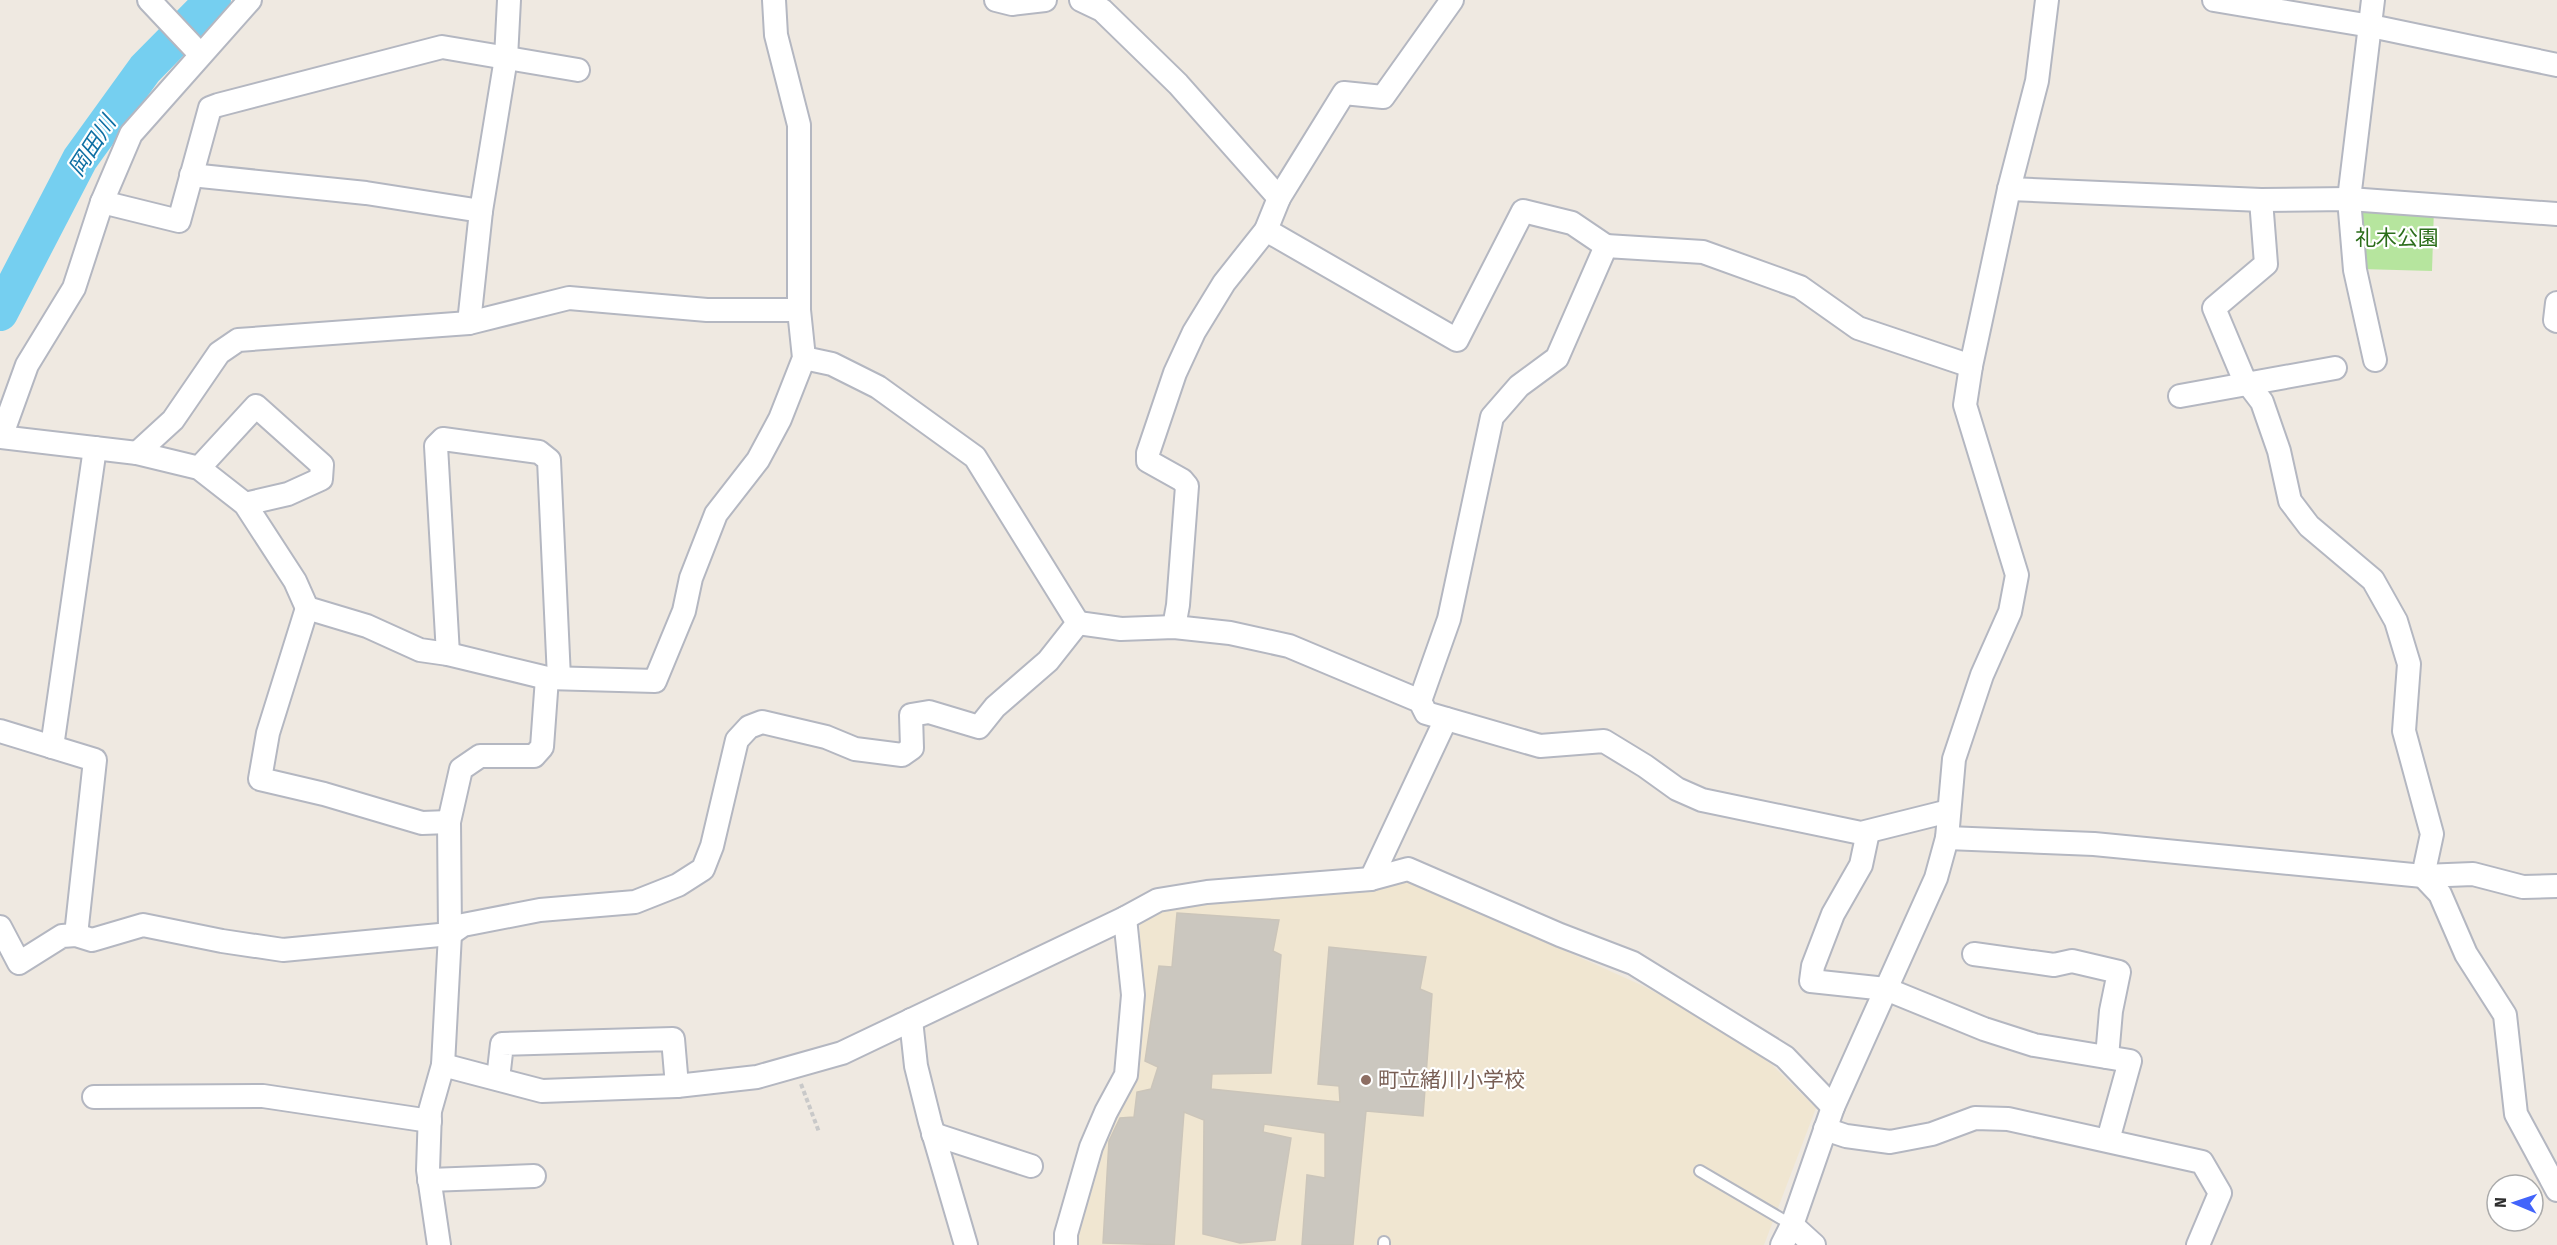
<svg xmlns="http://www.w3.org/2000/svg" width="2557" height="1245" font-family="'Fira Sans','Noto Sans JP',sans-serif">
  <rect width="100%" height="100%" fill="#efe9e1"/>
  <path fill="#f0e6d1" d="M1408,880L1641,985L1723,1027L1772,1065L1816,1108L1764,1245H1074L1099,1149L1133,1087L1140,1045V924L1154,910L1164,907Z"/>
  <path fill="#b6e59e" d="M2363,205L2434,208L2432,271L2361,269Z"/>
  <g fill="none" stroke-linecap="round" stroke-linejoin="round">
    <path stroke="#75cff0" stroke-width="36" d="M0,313L80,159L145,69L213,0"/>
  </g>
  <path fill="#cbc7bf" stroke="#cbc5ba" stroke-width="1.5" d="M1177,913L1279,920L1273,951L1281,955L1271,1073L1212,1074L1211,1089L1340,1102L1339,1086L1318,1084L1329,947L1426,957L1420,989L1432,994L1423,1116L1366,1111L1353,1245H1302L1307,1175L1325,1178V1133L1264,1124L1263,1132L1291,1138L1275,1240L1240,1243L1203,1234L1204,1120L1184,1112L1174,1245L1103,1243L1109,1141L1120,1118L1134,1117L1137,1092L1151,1089L1158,1067L1145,1061L1159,966L1172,967Z"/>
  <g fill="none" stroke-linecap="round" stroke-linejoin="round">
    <g stroke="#b4b7c1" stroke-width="14">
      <g id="lane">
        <path d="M1700,1171L1792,1225"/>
        <path d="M1384,1245V1242"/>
      </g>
    </g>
    <g stroke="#b4b7c1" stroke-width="26">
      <g id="street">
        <path d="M149,0L200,54"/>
        <path d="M996,0L1012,4L1045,0"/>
        <path d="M1081,0L1102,10L1178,84L1279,198"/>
        <path d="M2214,0L2371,26L2557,65"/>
        <path d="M2373,0L2349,199L2355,270L2375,360"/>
        <path d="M191,175L366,193L481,211"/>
        <path d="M2009,189L2261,200L2349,199L2557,214"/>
        <path d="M2261,200L2266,264L2214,308L2243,377L2262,402L2279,451L2290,501L2309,526L2373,580L2396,621L2409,664L2404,731L2432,834L2423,876"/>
        <path d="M102,202L179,221L210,108L218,105L442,47L578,70"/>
        <path d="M1266,230L1457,340L1523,211L1572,223L1606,246"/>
        <path d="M2557,303L2555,320L2557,321"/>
        <path d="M469,323L481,211L506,58L509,0"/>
        <path d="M804,358L832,364L878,387L975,457L1078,623"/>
        <path d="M2180,396L2335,368"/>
        <path d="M0,437L137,453L199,468L245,504L295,581L307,608L367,626L420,650L448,654L547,678L655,681L684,611L691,578L716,514L758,460L780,419L804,358L799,310V125L776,35L774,0"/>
        <path d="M1,437L27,365L74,288L102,202L131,134L250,0"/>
        <path d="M137,453L173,420L219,353L238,340L469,323L569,298L707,310H799"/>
        <path d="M199,468L256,406L322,465L321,479L288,494L245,504"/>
        <path d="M307,608L268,733L260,779L324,794L422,823L449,822"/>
        <path d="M1078,623L1121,629L1174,627L1230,633L1289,646L1420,701L1426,713L1540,746L1604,741L1645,766L1677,789L1702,800L1861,833L1949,811"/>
        <path d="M1174,627L1178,605L1187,486L1182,480L1148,461V453L1175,373L1194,332L1224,283L1266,230L1279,198L1344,93L1383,97L1452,0"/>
        <path d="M448,654L436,446L443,439L539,452L549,460L559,678"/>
        <path d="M1420,701L1449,619L1492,417L1519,386L1557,358L1606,246L1703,252L1800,287L1858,328L1971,366"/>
        <path d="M0,731L95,760L76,935"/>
        <path d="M52,747L95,448"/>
        <path d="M1868,832L1861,865L1833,914L1813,966L1811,981L1886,989L1984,1029L2034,1045L2130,1061L2108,1140"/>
        <path d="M1947,838L2094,844L2423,876L2473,874L2523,887L2557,886"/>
        <path d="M2423,876L2440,894L2466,954L2505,1015L2516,1114L2557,1190"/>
        <path d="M1371,879L1446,719"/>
        <path d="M0,927L19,963L62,936L76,935L92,940L143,925L222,941L283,950L450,934L463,925L540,910L635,902L678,885L703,869L712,846L737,740L749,727L762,722L826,737L855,749L902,755L912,748L911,715L929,712L979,727L995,707L1048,661L1078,623"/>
        <path d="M1974,954L2054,965L2072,961L2119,972L2111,1011L2107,1057"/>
        <path d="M911,1020L916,1066L930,1122L966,1245"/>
        <path d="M443,1065L542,1091L677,1086L757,1077L842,1053L1125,918L1158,900L1207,892L1371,879L1408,869L1560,935L1633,963L1785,1057L1833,1107"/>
        <path d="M498,1079L502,1044L673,1039L677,1086"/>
        <path d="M94,1097L263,1096L430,1121"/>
        <path d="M1825,1129L1846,1136L1890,1142L1932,1134L1975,1118L2008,1119L2202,1162L2220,1193L2198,1245"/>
        <path d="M933,1134L1031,1166"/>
        <path d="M429,1180L534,1176"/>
        <path d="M1792,1225L1814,1245"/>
        <path d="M439,1245L428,1170L430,1111L443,1065L450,934L449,822L461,769L480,756H534L542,747L547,678"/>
        <path d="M1066,1245V1234L1091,1147L1106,1112L1126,1075L1133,995L1125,918"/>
        <path d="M1782,1245L1792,1225L1833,1107L1936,878L1947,838L1954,759L1982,675L2010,612L2017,575L1965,405L1971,366L2009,189L2037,81L2047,0"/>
      </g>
    </g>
    <path stroke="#c9c9c9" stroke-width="4" stroke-dasharray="4.5 3" stroke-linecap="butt" d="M801,1084L819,1132"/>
    <use href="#lane" stroke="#fff" stroke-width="10"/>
    <use href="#street" stroke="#fff" stroke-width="22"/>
  </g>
  <circle fill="#8d6e63" stroke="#fff" stroke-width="2" cx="1366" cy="1080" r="6"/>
  <g text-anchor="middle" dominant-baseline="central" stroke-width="4.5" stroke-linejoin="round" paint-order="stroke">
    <g font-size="21" fill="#2c6e1b" stroke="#fff">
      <text x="2397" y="238">礼木公園</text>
    </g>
    <g font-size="21" fill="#785e54" stroke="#fff" text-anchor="start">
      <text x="1378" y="1080">町立緒川小学校</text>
    </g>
    <g font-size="22" font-style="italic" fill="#0d6fa3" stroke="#fff">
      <text transform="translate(92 146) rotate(-57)">岡田川</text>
    </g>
  </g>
  <g transform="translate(2515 1203) rotate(272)"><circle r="28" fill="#ffffff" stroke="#ababab" stroke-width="1.5"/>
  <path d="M0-4.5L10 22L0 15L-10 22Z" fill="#4264fb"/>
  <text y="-9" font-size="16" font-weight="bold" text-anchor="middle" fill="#2e2e2e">N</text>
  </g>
</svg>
